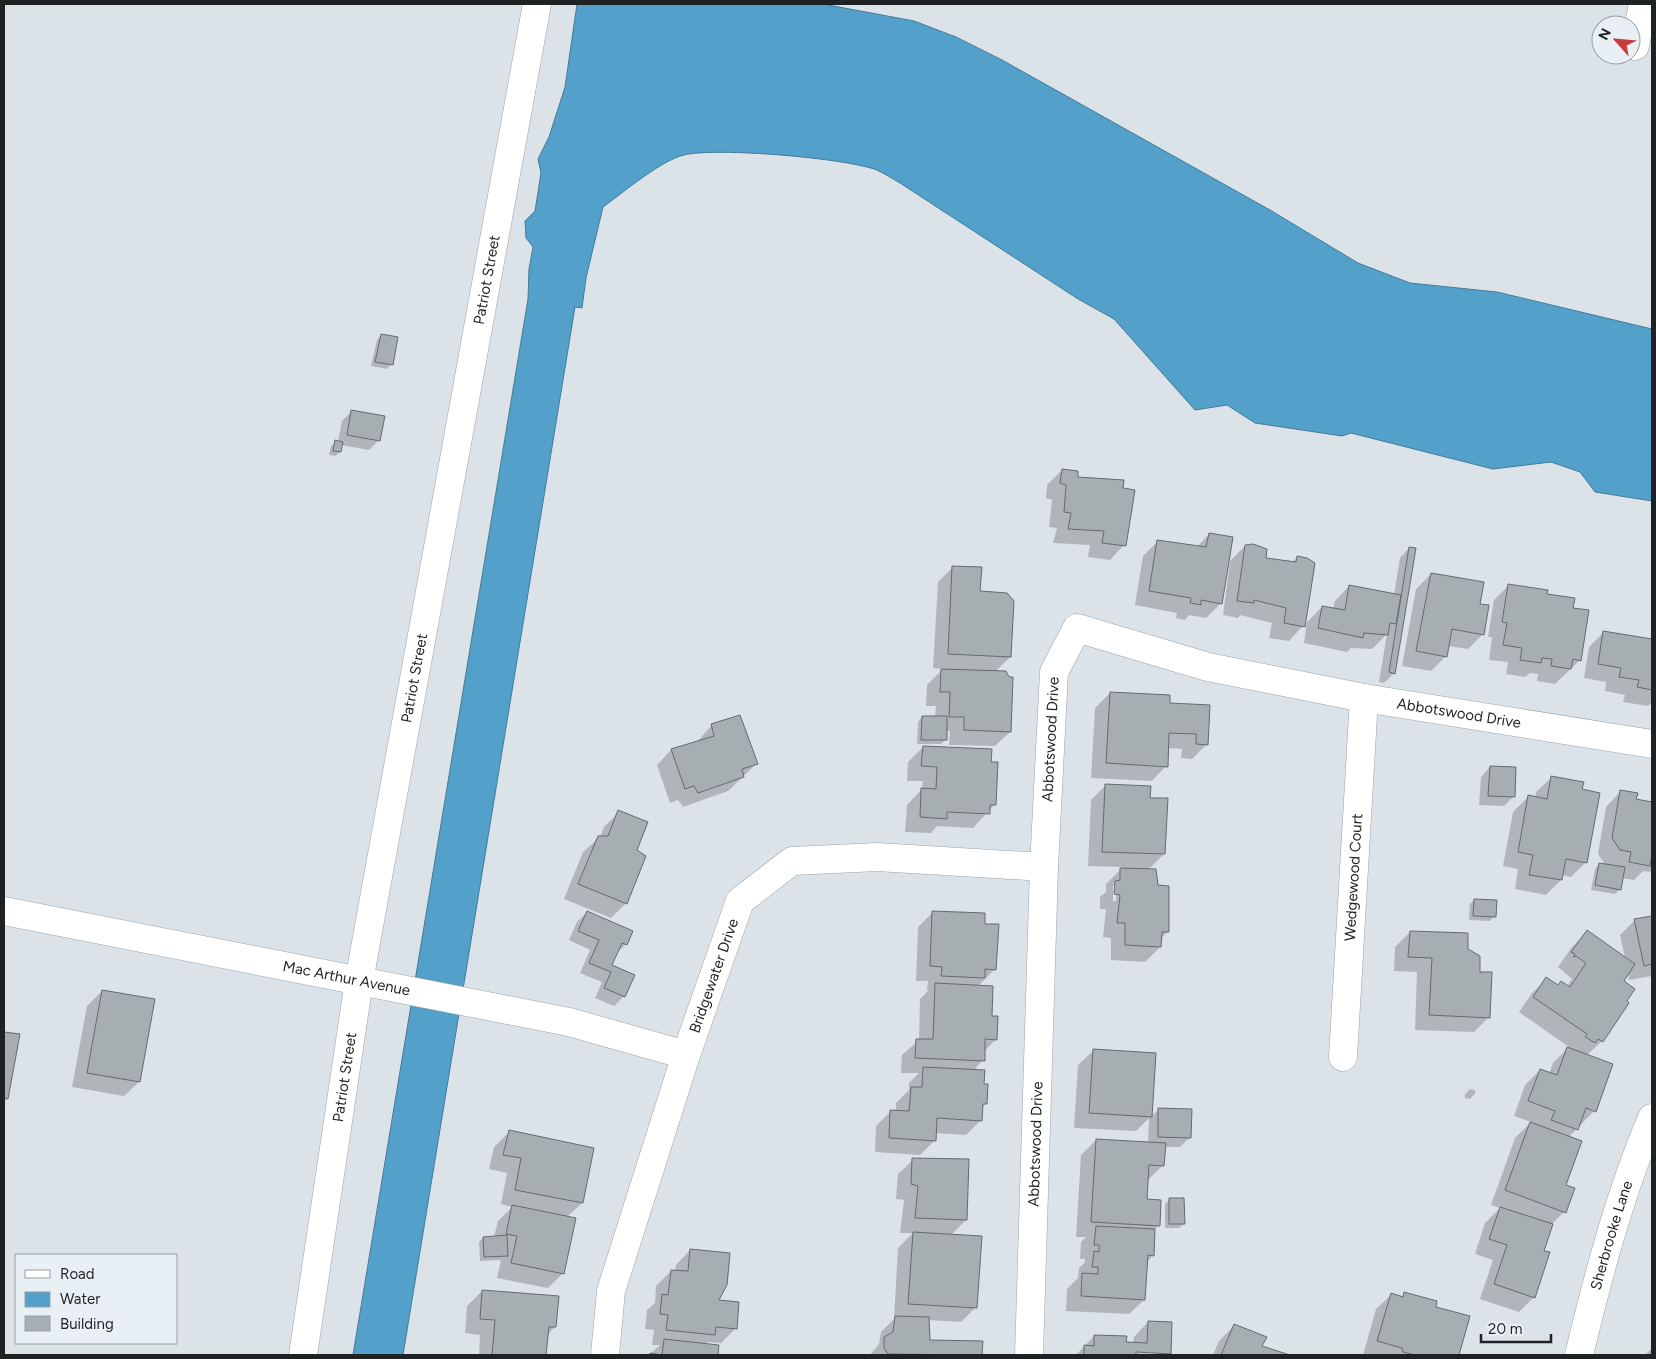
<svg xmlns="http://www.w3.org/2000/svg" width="1656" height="1359" font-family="Figtree,sans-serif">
  <rect width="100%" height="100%" fill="#dce3e8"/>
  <path fill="#53a1ca" stroke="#437b98" d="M577,4H823L914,21L956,37L1002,60L1270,210L1358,263L1410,283L1497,292L1652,329V501L1595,492L1580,472L1551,462L1493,469L1351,433L1342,436L1255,423L1227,405L1195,410L1114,319L1078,299L900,183C893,179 885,174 877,170C845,158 716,147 684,155C660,161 624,192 603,207L586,278L582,308L575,307L403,1355H353L528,299L529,269L533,247L526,238L525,221L535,211L541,173L538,159L549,137L565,87Z"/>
  <g fill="#0003" fill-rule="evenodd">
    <path d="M381,335L391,364L387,369L371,366L377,340Z"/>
    <path d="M352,411L379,440L369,450L341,445L340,452L335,456L329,455L331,446L336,442H338L342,421Z"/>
    <path d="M1062,470L1077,478L1124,545L1110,560L1088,557L1090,545L1053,543L1057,528L1049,527L1052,500L1046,498L1047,485Z"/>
    <path d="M1209,534L1221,603L1206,618L1189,615L1185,620L1176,618L1177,613L1135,605L1143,556L1158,541L1197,547Z"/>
    <path d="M1245,546H1259L1265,559L1292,563L1297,557L1303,626L1289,641L1269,638L1272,623L1240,615L1238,618L1223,615L1230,561Z"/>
    <path d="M1409,548L1394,673L1384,683L1379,682L1387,634L1372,649L1351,648L1347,652L1304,643L1307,622L1322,607L1333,609L1335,601L1349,586L1394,595L1400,558Z"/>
    <path d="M953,567L979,592L1010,657L995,672L1008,679L1010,732L995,746L949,745L950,731H946V739L941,744H917L918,722L922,717H935L936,706H926L927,685L943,669L933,668L938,582Z"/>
    <path d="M1431,574L1478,605L1483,634L1468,649L1448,646L1446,656L1431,671L1402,666L1416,589Z"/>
    <path d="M1509,585L1546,595L1572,609L1580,660L1555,684L1537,681L1538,674L1530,673L1525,677L1506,674L1508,662L1489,660L1492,637H1488L1494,600Z"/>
    <path d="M1604,632L1652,640V702L1648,706L1623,702L1625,695L1605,691L1606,682L1584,678L1589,647Z"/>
    <path d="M1110,693L1169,704L1207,744L1192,759L1181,758L1182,749L1167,748L1166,766L1152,781L1091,778L1095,708Z"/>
    <path d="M739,716L756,764L728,791L683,807L678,800L670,803L657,765L671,750L697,742L711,726Z"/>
    <path d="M923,747L990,763L994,805L973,828L937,826L931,833L905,832L907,805L922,789L923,781H907L908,762Z"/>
    <path d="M1490,767L1513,797L1504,806L1479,805L1481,777Z"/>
    <path d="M1551,778L1581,790L1586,862L1571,877L1562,875L1561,880L1546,895L1515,889L1518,869L1503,866L1513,812L1528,797L1535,798L1536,792Z"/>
    <path d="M1106,785L1149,799L1164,854L1148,870L1157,887L1167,932L1161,939L1160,947L1145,962L1111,960V938L1103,937L1106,909H1100V897L1106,892V884L1123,867L1088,866L1091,800ZM1116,883V901H1113V886Z"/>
    <path d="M1620,792L1635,800L1652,803V872L1643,871L1634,880L1622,878L1620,889L1615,894L1591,890L1595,869L1599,864L1606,866L1598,854L1606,807Z"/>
    <path d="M619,812L635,851L626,903L611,918L564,899L583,852L600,837L604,827Z"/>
    <path d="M1474,900L1494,916L1490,921L1469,920L1470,904Z"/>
    <path d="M587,912L626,944L616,954L610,966L624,996L614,1006L595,998L602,982L580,973L590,950L569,940L577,922Z"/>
    <path d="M933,912L984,925L995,969L978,986L991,1017L996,1039L984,1052L983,1060L973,1071L983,1085L986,1103L982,1108L981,1120L966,1135L935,1133V1140L920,1155L875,1152L876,1126L891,1111L896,1112V1103L909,1090V1083L919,1073H901L902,1055L919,1040L920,999L929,990H927L928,981H916L918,927Z"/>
    <path d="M1652,917V976L1629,980L1628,972L1622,981L1625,1002L1628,1003L1602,1041L1587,1055L1594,1111L1568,1138L1564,1212L1551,1225L1543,1252L1534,1297L1519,1312L1480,1299L1493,1260L1475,1254L1485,1223L1500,1208L1491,1205L1515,1138L1531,1122L1514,1116L1525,1085L1540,1070L1549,1074L1553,1063L1569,1047L1519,1012L1532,993L1547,979L1558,986H1567L1572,979L1558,967L1572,947L1587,932L1625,958L1620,935L1635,920Z"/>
    <path d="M1410,932L1466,949L1479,973L1489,1017L1474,1032L1415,1030L1417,972L1394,971L1395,947Z"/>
    <path d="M102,991L139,1082L124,1096L72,1087L87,1006Z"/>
    <path d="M4,1033L18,1035L7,1099L4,1102Z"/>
    <path d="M1093,1051L1155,1054L1151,1117L1159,1109L1189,1138L1180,1147H1164L1163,1165L1148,1180L1146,1200L1160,1201L1158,1226L1154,1230L1153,1255L1147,1262L1144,1300L1129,1314L1066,1311L1067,1289L1078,1278L1079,1268L1085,1262V1259H1080L1081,1242L1086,1237H1076L1081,1155L1096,1140L1148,1143L1149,1118L1136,1131L1074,1128L1078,1065Z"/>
    <path d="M1470,1089L1475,1090V1094L1470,1099L1465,1098V1094Z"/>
    <path d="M509,1132L582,1203L567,1217L563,1273L548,1288L497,1278L501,1260L480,1261L479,1242L483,1238L494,1237L498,1221L512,1207L501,1204L507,1173L489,1169L494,1147Z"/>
    <path d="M913,1160L966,1220L950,1236L976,1307L961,1322L928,1320V1341L982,1342L981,1355H870L879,1344L881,1332L894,1319L898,1248L913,1233H900L904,1200L896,1199L898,1174Z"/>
    <path d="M1169,1200L1184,1224L1179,1228H1165V1204Z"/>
    <path d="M690,1250L717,1301L736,1328L721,1343L707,1342L704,1345L718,1346L717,1355H649L660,1345H652L654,1330L645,1329L647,1310L655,1303L656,1286L671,1271H675L676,1265Z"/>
    <path d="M482,1291L555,1327L547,1335L545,1355H479L480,1335L465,1333L467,1306Z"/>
    <path d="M1404,1294L1435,1308L1469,1317L1458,1355H1363L1376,1309L1391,1295L1401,1297Z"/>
    <path d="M1148,1322L1170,1353L1168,1355H1076L1094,1336L1133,1344L1134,1337ZM1132,1351L1157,1352V1354L1131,1353Z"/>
    <path d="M1234,1326L1260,1347L1286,1355H1213L1219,1341Z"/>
    <path d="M1652,1348V1355H1645Z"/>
  </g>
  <g fill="#a7aeb2" stroke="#646b6f">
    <path d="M381,334L398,337L393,365L375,362Z"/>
    <path d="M351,410L385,416L380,441L347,435Z"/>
    <path d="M335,440L343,442L341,452L333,451Z"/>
    <path d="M1062,469L1078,471V477L1124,480L1123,488L1135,490L1126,546L1102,543L1104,531L1068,529L1071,513L1064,512L1066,485L1060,483Z"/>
    <path d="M1209,533L1233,537L1222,604L1201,600V605L1190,603L1191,598L1149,591L1157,540L1206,547Z"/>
    <path d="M1253,544L1267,549L1266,558L1296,562L1297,556L1307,558L1315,563L1305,627L1284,623L1286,608L1254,600V603L1237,601L1245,545Z"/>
    <path d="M1409,547L1416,548L1395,674L1389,672Z"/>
    <path d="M952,566L982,567L980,591L1007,593L1014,601L1011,657L948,654Z"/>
    <path d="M1431,573L1484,582L1480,604L1489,605L1484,635L1452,629L1447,657L1416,651Z"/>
    <path d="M1508,584L1548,590L1547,594L1575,598L1573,608L1589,610L1581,661L1573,659L1571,669L1551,666L1552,659L1542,658L1541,663L1520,660L1522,648L1503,645L1507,623L1502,622Z"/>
    <path d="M1349,585L1401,595L1396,624L1390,623L1388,635L1364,633L1363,638L1318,628L1322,606L1345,610Z"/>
    <path d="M1603,631L1652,639V690L1637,687L1639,680L1619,677L1621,668L1598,664Z"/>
    <path d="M941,669L1006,671L1009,677H1013L1011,732L964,730V717H949L950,692H940Z"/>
    <path d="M1110,692L1170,695V703L1210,705L1208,745L1196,744V734L1169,733L1168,767L1106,763Z"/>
    <path d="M740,715L758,764L742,769L744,777L698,793L694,786L685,789L671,749L714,736L711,724Z"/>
    <path d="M922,716H947V740H921Z"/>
    <path d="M923,746L992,749L991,762H998L996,805H990V814L947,812V819L920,817L921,788L936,789L937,767L921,766Z"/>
    <path d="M1490,766L1516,767L1515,797L1488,796Z"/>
    <path d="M1551,776L1584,782L1582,789L1600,793L1587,863L1566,859L1562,880L1529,875L1533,855L1518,852L1528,795L1547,799Z"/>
    <path d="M1105,784L1151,786L1150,798H1168L1165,854L1102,852Z"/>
    <path d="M1620,790L1638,793L1636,799L1652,802V855L1650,866L1629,862L1631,852L1620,850L1612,838Z"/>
    <path d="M618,810L648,822L637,850L646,856L627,904L578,884L598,836H608Z"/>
    <path d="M1599,863L1625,867L1621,890L1595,885Z"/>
    <path d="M1120,868L1156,869L1158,885L1169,886V932H1162L1161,947L1125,945V923H1117L1120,895L1114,894L1115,881L1120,880Z"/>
    <path d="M1474,899L1497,900L1496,917L1473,916Z"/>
    <path d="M587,911L633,931L627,945L622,943L612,965L635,975L625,997L604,988L611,972L589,963L599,940L578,931Z"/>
    <path d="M932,911L985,913V924H999L996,970L985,969V978L941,976L942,967L930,966Z"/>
    <path d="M1652,916V964L1644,966L1634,919Z"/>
    <path d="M1587,930L1635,964L1624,981L1635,989L1627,1001L1629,1003L1603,1042L1598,1039L1595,1043L1585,1037L1587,1034L1533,997L1546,977L1558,985L1561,981L1570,987L1586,963L1576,956L1573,957L1575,954L1571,952Z"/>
    <path d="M1410,931L1468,933V949L1480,956V972H1492L1490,1018L1429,1015L1432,958L1408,957Z"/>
    <path d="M935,983L993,986L992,1016H998L997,1040L985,1039V1061L915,1058L916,1039H933Z"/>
    <path d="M102,990L155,999L140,1082L87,1073Z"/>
    <path d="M4,1032L20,1034L8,1099L4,1098Z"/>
    <path d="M1567,1047L1613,1064L1596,1112L1586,1108L1578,1130L1551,1120L1555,1111L1528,1101L1540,1069L1557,1075Z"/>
    <path d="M1093,1049L1156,1053L1152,1117L1089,1113Z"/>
    <path d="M923,1067L985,1070L984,1084H988L987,1104H983L982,1121L937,1118L936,1141L889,1138L890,1110L909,1111L911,1087H922Z"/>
    <path d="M1158,1108L1192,1109L1191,1138L1158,1137Z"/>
    <path d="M1530,1122L1582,1141L1566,1185L1575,1188L1566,1213L1505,1190Z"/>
    <path d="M509,1130L594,1148L583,1203L515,1190L521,1158L503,1155Z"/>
    <path d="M1096,1139L1166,1143L1164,1166L1149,1165L1147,1199L1161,1200L1160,1226L1091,1222Z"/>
    <path d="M912,1158L969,1159L967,1220L915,1218L918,1186L911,1184Z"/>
    <path d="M1169,1198H1184L1185,1224H1169Z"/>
    <path d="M512,1205L576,1218L564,1274L511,1263L517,1236L506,1234Z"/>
    <path d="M1500,1207L1553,1224L1544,1251L1550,1252L1535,1298L1494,1284L1507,1245L1489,1239Z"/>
    <path d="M1096,1226L1155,1229L1154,1256L1148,1255L1145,1300L1081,1296L1082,1273L1098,1274V1267H1092L1094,1251L1099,1252V1245H1094Z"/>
    <path d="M913,1232L982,1236L977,1308L908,1304Z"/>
    <path d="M507,1235L508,1256L484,1257L483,1237Z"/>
    <path d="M690,1249L730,1253L727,1285L719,1300L739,1302L737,1329L716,1327L715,1335L666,1330L668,1315L660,1314L662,1294L668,1295L671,1270L688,1271Z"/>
    <path d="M482,1290L559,1296L556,1327H549L546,1355H492L495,1320L480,1319Z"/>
    <path d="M1404,1292L1437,1301L1436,1307L1470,1316L1459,1355H1415L1403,1352L1402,1348L1377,1341L1391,1293L1403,1297Z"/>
    <path d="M895,1316L929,1317L930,1340L983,1341L982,1355L888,1354L884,1348V1337L893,1332Z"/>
    <path d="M1148,1321L1172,1322L1171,1354L1136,1352V1355H1084V1345L1094,1346V1335L1127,1336L1126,1342L1147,1343Z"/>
    <path d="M1234,1324L1267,1337L1262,1346L1290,1355H1221Z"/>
    <path d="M664,1339L719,1345L718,1355H649L650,1353L662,1355Z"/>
  </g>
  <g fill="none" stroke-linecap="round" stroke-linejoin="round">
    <g stroke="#9ca3a7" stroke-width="29">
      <g id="minor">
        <path d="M1635,46L1643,4"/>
        <path id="s1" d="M4,911L569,1022L686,1055"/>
        <path id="s2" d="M1343,1057L1364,698"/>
        <path id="s3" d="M605,1355L611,1291L686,1055L740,901L792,861L877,857L1044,867"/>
        <path id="s4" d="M1029,1355L1044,867L1054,672L1077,628L1208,667L1364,698L1652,744"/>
        <path id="s5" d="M1579,1355C1598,1276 1620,1193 1652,1118"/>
      </g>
    </g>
    <g stroke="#9ca3a7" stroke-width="29">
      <g id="major">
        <path id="s6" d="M303,1355L359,981L537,4"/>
      </g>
    </g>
    <use href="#minor" stroke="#fff" stroke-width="28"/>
    <use href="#major" stroke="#fff" stroke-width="28"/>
  </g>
  <g text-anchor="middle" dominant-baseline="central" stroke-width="4.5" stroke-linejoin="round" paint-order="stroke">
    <g font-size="15" fill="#1f2223" stroke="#e9f0f5">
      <text stroke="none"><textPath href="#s6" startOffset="1091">Patriot Street</textPath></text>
      <text stroke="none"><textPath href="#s6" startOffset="686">Patriot Street</textPath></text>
      <text stroke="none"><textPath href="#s4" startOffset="1125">Abbotswood Drive</textPath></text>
      <text stroke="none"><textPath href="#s4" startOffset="616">Abbotswood Drive</textPath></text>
      <text stroke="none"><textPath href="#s2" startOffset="180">Wedgewood Court</textPath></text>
      <text stroke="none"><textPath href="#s3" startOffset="396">Bridgewater Drive</textPath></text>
      <text stroke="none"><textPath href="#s1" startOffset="349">Mac Arthur Avenue</textPath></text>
      <text stroke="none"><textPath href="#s6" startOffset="281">Patriot Street</textPath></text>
      <text stroke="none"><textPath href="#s4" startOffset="211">Abbotswood Drive</textPath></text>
      <text stroke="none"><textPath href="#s5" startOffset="124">Sherbrooke Lane</textPath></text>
    </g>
  </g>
  <rect width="1656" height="1359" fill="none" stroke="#1f2223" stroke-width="10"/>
  <rect x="15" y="1254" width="162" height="90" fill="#e9f0f5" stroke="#989ea1"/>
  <rect x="25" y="1270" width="25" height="8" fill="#ffffff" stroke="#989ea1"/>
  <text x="60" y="1279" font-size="15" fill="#1f2223">Road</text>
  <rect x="25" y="1292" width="25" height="15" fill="#53a1ca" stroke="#989ea1"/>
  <text x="60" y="1304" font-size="15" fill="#1f2223">Water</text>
  <rect x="25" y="1316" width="25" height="15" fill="#a7aeb2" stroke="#989ea1"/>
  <text x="60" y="1329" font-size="15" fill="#1f2223">Building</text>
  <g transform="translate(1616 40) rotate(297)"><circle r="24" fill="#e9f0f5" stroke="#989ea1"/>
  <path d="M0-4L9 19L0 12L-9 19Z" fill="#c93a3d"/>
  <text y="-8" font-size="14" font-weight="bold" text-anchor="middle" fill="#1f2223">N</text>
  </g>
  <path d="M1481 1334v8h70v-8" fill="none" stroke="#1f2223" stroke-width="2.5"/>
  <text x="1488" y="1334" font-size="15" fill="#1f2223" stroke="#e9f0f5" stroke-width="4" paint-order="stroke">20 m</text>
</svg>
